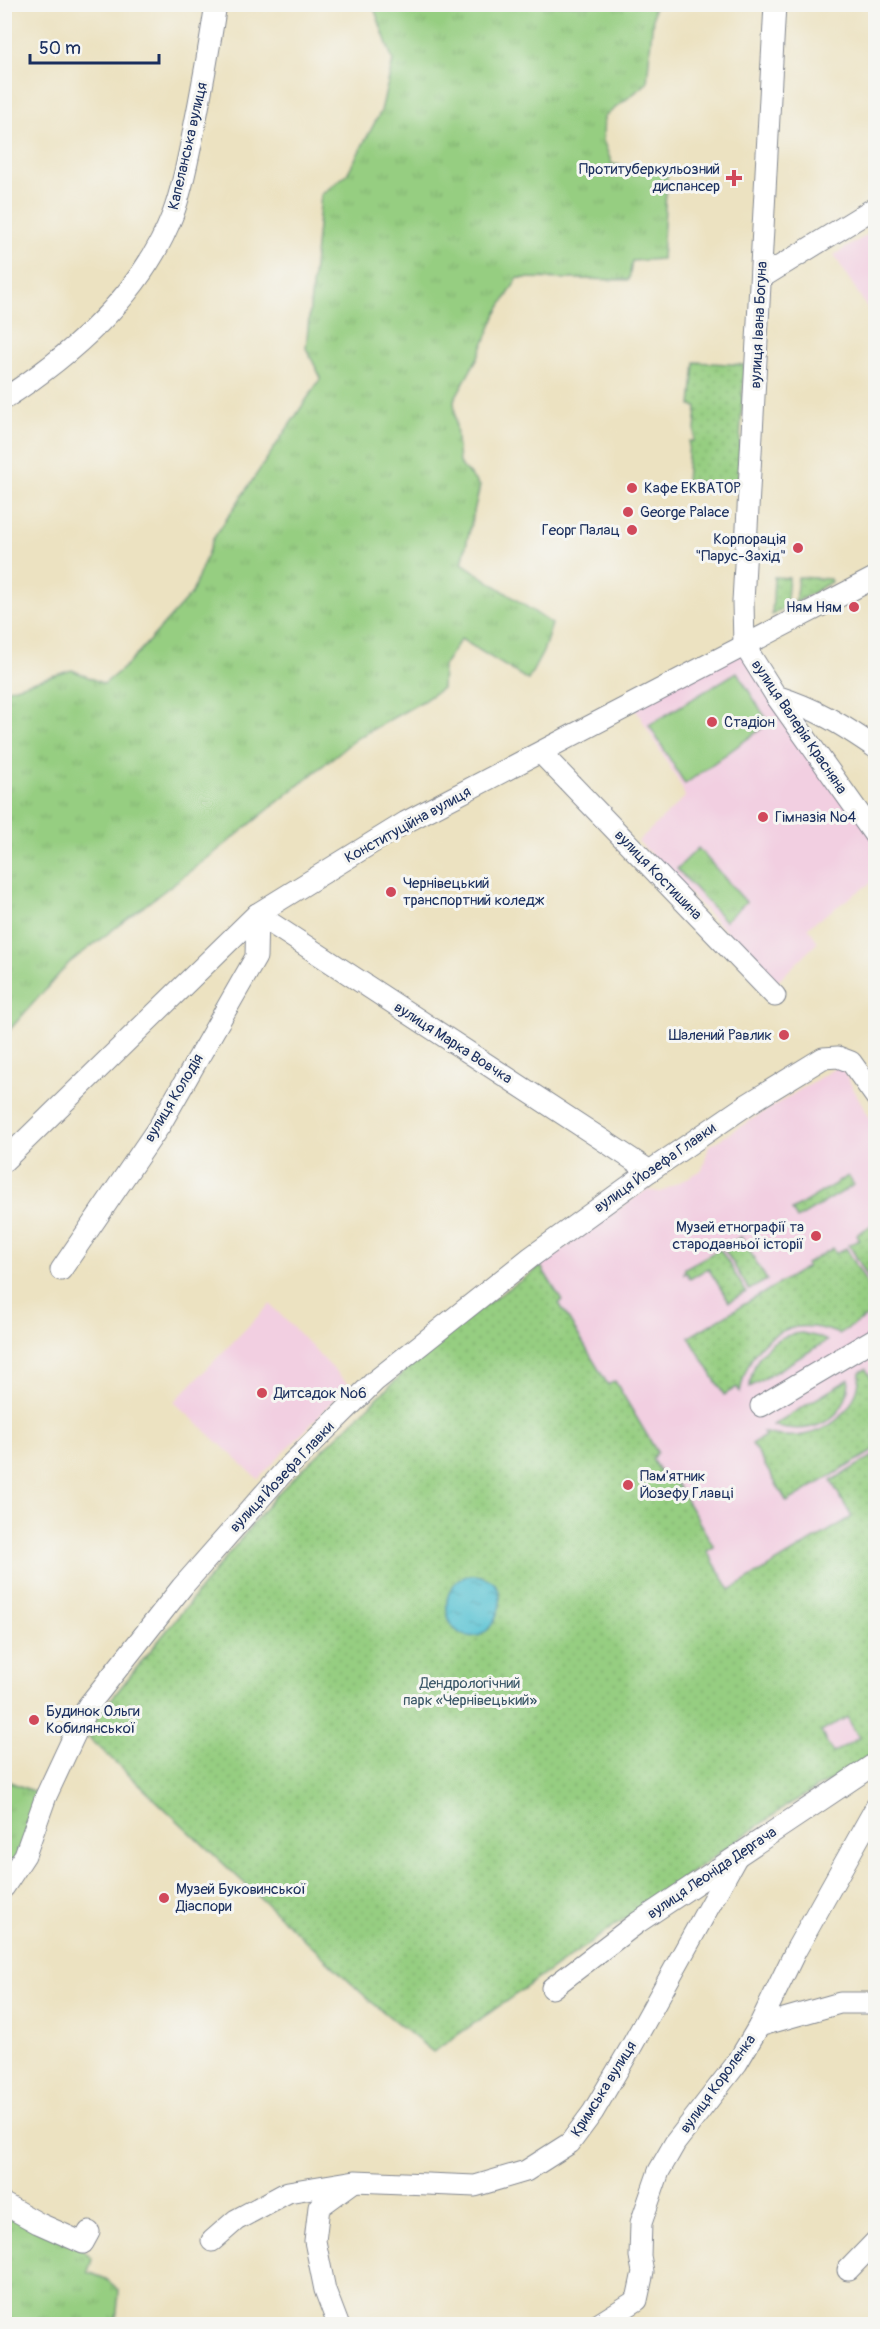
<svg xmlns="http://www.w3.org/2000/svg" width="880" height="2329" font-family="Pangolin,sans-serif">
  <defs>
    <pattern id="grass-dots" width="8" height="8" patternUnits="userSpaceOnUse" patternTransform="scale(1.5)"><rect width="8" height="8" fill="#96ce81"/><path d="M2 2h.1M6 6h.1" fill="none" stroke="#81b172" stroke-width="1.8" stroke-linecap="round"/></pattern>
    <pattern id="park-tufts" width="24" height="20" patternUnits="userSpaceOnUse" patternTransform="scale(1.5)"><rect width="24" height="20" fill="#96ce81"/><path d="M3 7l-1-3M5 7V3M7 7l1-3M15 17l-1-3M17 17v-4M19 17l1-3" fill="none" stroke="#81b172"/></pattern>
    <pattern id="water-ripples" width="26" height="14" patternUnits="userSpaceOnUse" patternTransform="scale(1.5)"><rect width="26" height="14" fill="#58c3d3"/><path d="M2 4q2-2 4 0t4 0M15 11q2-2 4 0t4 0" fill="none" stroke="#489fae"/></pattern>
  </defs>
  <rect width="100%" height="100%" fill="#f6f6f2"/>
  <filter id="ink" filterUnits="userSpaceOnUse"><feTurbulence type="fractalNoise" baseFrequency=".0167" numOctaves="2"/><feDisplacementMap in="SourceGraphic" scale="12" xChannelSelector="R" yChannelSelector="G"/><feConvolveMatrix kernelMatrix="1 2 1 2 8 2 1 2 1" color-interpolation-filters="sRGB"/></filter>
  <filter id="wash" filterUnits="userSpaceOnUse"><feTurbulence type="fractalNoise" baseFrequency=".008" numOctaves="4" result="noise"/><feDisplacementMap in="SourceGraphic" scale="24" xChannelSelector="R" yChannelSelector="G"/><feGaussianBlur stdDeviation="1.35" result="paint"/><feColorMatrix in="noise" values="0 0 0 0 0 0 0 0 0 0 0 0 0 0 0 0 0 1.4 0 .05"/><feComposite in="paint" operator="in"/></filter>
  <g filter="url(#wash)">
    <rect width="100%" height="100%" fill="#ece2c1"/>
    <g fill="#f2cfe1">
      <path d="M875,230V320L834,255Z"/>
      <path d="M744,646L875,837V880L808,927L818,942L776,983L638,841L685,797L681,786L633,705Z"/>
      <path d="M840,1065L875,1127V1754L845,1772L734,1589L730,1591L707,1551L714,1546L672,1476L662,1477L652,1459L657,1451L615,1381L608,1386L559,1303L562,1301L540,1265L646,1190L661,1192L702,1170L709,1146Z"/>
      <path d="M270,1304L349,1385L258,1479L174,1402Z"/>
    </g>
    <g fill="url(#grass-dots)" stroke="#587e70" stroke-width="1.5" fill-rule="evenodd">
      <path d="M695,362L744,365L738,481L735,484L686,481L689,441H694L697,407L691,406Z"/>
      <path d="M774,577L789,578L786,607L772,615Z"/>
      <path d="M798,577L830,579L831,582L795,603Z"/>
      <path d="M848,1176L854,1185L797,1219L792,1210Z"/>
      <path d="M875,1223V1289L849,1245L859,1240L857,1234Z"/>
      <path d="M741,1237L767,1280L749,1290L723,1247Z"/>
      <path d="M833,1248L836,1253L846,1248L875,1297V1312L839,1334C787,1313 750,1339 740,1392L737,1387L724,1395L689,1337L807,1267L806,1264Z"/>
      <path d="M720,1249L746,1292L729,1302L708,1268L690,1279L687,1273L684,1274L685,1268Z"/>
      <path d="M540,1265L562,1301L559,1303L608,1385L615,1381L657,1452L652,1459L662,1476H672L714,1547L707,1551L730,1590L852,1517L831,1481L873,1456L875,1461V1754L788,1805L433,2052L369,2000L84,1733L277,1494L418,1359L482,1307L535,1271ZM847,1717L859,1738L833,1753L821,1732Z"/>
      <path d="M802,1333L819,1337L827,1341L750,1387C752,1357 771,1335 802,1333Z"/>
      <path d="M866,1369L875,1385V1450L787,1502L752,1444L765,1436L763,1432C807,1447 858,1422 860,1372Z"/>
      <path d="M849,1379C848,1422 810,1436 773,1425Z"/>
    </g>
    <g fill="url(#park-tufts)" stroke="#587e70" stroke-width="1.5">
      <path d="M373,5H654L647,83L604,117L603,140L612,164L667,173L662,259L632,261L629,280L518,278L496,314L478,357L454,400L459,463L480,486L462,563L552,624L543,652L528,680L461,639L443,666L442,688L423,701L357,738L222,847L69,963L5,1035V690L72,670L104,684L129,663L192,593L213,539L321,378L306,348L321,195L347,174L381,111L393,61Z"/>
      <path d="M698,848L746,902L725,921L677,869Z"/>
      <path d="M5,1780L40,1794L20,1851L5,1874Z"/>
      <path d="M4,2211L82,2249L92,2258L88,2272L106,2279L119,2290L116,2324H5Z"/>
    </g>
    <path fill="#96ce81" stroke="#587e70" stroke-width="1.5" d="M737,672L769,723L685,784L649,725Z"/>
    <path fill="url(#water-ripples)" stroke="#3a7998" stroke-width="1.5" d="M473,1575C520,1578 496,1633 477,1636C440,1642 435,1578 473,1575Z"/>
  </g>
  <g filter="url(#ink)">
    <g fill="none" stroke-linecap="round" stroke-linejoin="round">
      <g stroke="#848890" stroke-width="23">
        <g id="minor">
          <path d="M775,4L743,602L744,645L776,696L876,837"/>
          <path d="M761,278L876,207"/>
          <path d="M4,399C73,354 143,293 173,214C182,190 187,164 192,139C201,94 209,50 216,4"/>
          <path d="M776,696C817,709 841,724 876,748"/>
          <path d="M541,753L775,996"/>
          <path d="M257,914L650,1171"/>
          <path d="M4,1161L257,914L406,822L876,577"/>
          <path d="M61,1270L160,1125L256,957L257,914"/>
          <path d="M761,1406L876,1338"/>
          <path d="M4,1887L25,1855L46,1796L88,1706L182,1587L287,1468L375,1381L531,1257L650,1171L748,1104L823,1058L838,1057L851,1062L876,1097"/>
          <path d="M552,1988L637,1923L876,1763"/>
          <path d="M759,2026L840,2003H876"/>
          <path d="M4,2204L38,2223L83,2243L89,2232"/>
          <path d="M212,2241L236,2220L288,2192L355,2181L475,2186L526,2171L570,2143L593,2112L630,2049L737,1856"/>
          <path d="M848,2270L876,2241"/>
          <path d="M338,2324L325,2290L315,2241L319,2207L352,2183"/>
          <path d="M599,2324L637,2300L643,2272L640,2256L641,2223L659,2171L675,2143L737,2063L759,2026L796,1950L876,1807"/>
        </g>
      </g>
      <use href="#minor" stroke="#fff" stroke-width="21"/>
    </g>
  </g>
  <g fill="#d1495b" stroke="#f6f6f2" stroke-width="2">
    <path d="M731 169h6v6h6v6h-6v6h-6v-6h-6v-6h6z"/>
    <circle cx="632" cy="488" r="6"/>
    <circle cx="628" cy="512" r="6"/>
    <circle cx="632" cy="530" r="6"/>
    <circle cx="798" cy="548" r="6"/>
    <circle cx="854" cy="607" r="6"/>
    <circle cx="712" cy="722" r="6"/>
    <circle cx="763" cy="817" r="6"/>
    <circle cx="391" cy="892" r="6"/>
    <circle cx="784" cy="1035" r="6"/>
    <circle cx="816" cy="1236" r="6"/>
    <circle cx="262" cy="1393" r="6"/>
    <circle cx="628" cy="1485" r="6"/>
    <circle cx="34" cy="1720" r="6"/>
    <circle cx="164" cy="1898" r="6"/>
  </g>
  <g text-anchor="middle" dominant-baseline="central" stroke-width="6" stroke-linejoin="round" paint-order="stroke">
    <g font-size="15" fill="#1b2f5e" stroke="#f6f6f2">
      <text transform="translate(188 146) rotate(-77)">Капеланська вулиця</text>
      <text transform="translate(759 325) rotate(-87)">вулиця Івана Богуна</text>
      <text transform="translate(799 727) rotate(56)">вулиця Валерія Красняна</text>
      <text transform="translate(408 825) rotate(-29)">Конституційна вулиця</text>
      <text transform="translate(658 875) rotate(46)">вулиця Костишина</text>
      <text transform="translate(453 1043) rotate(33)">вулиця Марка Вовчка</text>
      <text transform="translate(174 1098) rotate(-59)">вулиця Колодія</text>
      <text transform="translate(655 1168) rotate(-35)">вулиця Йозефа Главки</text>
      <text transform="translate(282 1477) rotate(-47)">вулиця Йозефа Главки</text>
      <text transform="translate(712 1873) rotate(-34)">вулиця Леоніда Дергача</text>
      <text transform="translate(718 2084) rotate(-54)">вулиця Короленка</text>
      <text transform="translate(604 2089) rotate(-58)">Кримська вулиця</text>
    </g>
    <g font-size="15" fill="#1b2f5e" stroke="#f6f6f2" text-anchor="start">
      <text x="720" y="169" text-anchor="end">Протитуберкульозний<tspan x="720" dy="17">диспансер</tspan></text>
      <text x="644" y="488">Кафе ЕКВАТОР</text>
      <text x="640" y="512">George Palace</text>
      <text x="620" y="530" text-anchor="end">Георг Палац</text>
      <text x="786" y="539" text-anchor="end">Корпорацiя<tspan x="786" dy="17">"Парус-Захiд"</tspan></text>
      <text x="842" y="607" text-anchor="end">Ням Ням</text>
      <text x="724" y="722">Стадіон</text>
      <text x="775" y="817">Гімназія №4</text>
      <text x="403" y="883">Чернівецький<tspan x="403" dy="17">транспортний коледж</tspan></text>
      <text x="772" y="1035" text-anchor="end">Шалений Равлик</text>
      <text x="804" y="1227" text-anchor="end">Музей етнографії та<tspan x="804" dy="17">стародавньої історії</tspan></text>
      <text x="274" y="1393">Дитсадок №6</text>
      <text x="640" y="1476">Пам'ятник<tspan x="640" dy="17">Йозефу Главці</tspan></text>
      <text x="46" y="1711">Будинок Ольги<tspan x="46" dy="17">Кобилянської</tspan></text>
      <text x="176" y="1889">Музей Буковинської<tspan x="176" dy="17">Діаспори</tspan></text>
    </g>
    <g font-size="15" fill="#3a5767" stroke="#f6f6f2">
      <text x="470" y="1683">Дендрологічний<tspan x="470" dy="17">парк «Чернівецький»</tspan></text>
    </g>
  </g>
  <rect width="880" height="2329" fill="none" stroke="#f6f6f2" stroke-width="24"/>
  <path d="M30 54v9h129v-9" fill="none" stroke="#1b2f5e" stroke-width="3"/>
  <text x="39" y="54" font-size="18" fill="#1b2f5e" stroke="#f6f6f2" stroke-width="4.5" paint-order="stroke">50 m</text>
</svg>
